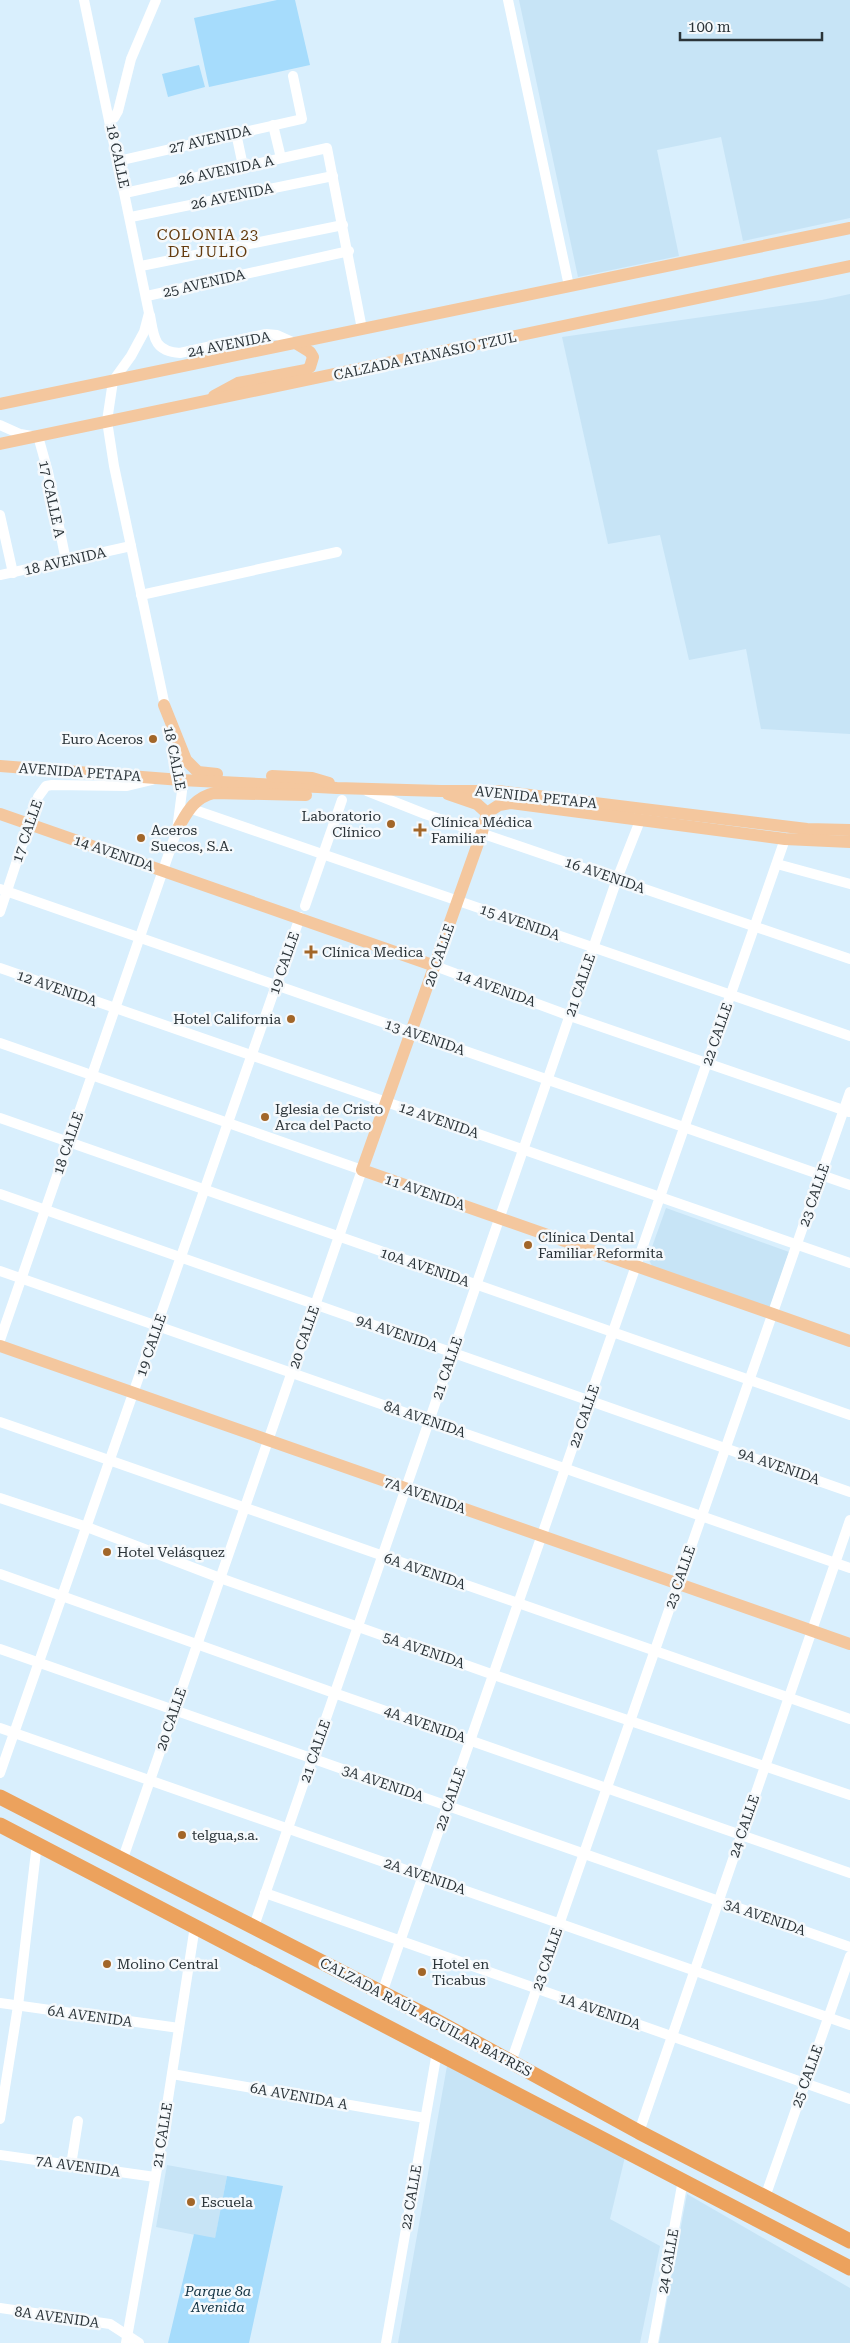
<svg xmlns="http://www.w3.org/2000/svg" width="850" height="2343" font-family="'Roboto Serif',serif">
  <rect width="100%" height="100%" fill="#d9effd"/>
  <g fill="#c7e4f6">
    <path d="M519,0H850V218L743,241L721,137L657,150L679,256L578,277Z"/>
    <path d="M850,294V734L761,729L746,649L689,660L660,535L608,544L562,337L822,300Z"/>
    <path d="M666,1208L789,1252L770,1308L652,1266L648,1258Z"/>
    <path d="M447,2066L625,2157L610,2219L660,2246L640,2343H398Z"/>
    <path d="M167,2165L227,2176L215,2239L156,2227Z"/>
    <path d="M687,2194L850,2288V2343H659Z"/>
  </g>
  <g fill="#a6dcfc">
    <path d="M277,0H295L310,65L209,87L194,18Z"/>
    <path d="M199,65L205,87L168,97L162,74Z"/>
    <path d="M227,2176L283,2186L249,2343H168L194,2234L215,2238Z"/>
  </g>
  <g fill="none" stroke-linecap="round" stroke-linejoin="round">
    <g stroke="#fff" stroke-width="10">
      <path d="M84,0L149,313L144,332L131,356L113,381L107,421L114,466L166,711"/>
      <path d="M508,0L569,286"/>
      <path d="M110,119L114,118L118,111L131,59L156,0"/>
      <path d="M273,125L281,158"/>
      <path d="M236,133L243,166"/>
      <path d="M118,161L302,119L293,76"/>
      <path d="M125,193L327,148L362,329"/>
      <path d="M131,217L333,176"/>
      <path d="M141,266L343,225"/>
      <path d="M147,296L349,251"/>
      <path d="M150,315C154,338 154,351 180,353L266,334L277,335L297,344"/>
      <path d="M0,425L20,434L32,436"/>
      <path d="M38,436L48,472L66,561"/>
      <path d="M0,515L13,573"/>
      <path d="M0,575L131,546"/>
      <path d="M141,595L337,552"/>
      <path d="M367,791L425,814L850,959"/>
      <path d="M189,808L850,1036"/>
      <path d="M777,864L850,884"/>
      <path d="M0,889L850,1185"/>
      <path d="M305,906L342,800"/>
      <path d="M0,912L38,797L46,786L52,785L127,786L152,780"/>
      <path d="M435,966L570,1016L849,1112"/>
      <path d="M0,968L850,1263"/>
      <path d="M0,1043L362,1170L122,1861"/>
      <path d="M0,1118L850,1415"/>
      <path d="M0,1194L850,1492"/>
      <path d="M0,1271L850,1568"/>
      <path d="M0,1340L177,830L182,791L171,733"/>
      <path d="M0,1422L850,1719"/>
      <path d="M0,1498L87,1527L220,1578L494,1675L850,1795"/>
      <path d="M0,1574L334,1693L850,1873"/>
      <path d="M0,1649L850,1947"/>
      <path d="M0,1728L850,2025"/>
      <path d="M0,1773L300,917"/>
      <path d="M265,1893L850,2099"/>
      <path d="M253,1929L617,879L643,813"/>
      <path d="M382,1993L785,839"/>
      <path d="M0,2003L179,2028"/>
      <path d="M511,2062L850,1092"/>
      <path d="M172,2074L425,2118"/>
      <path d="M0,2119L18,2006L37,1843"/>
      <path d="M639,2132L850,1520"/>
      <path d="M0,2155L155,2177"/>
      <path d="M71,2165L78,2121"/>
      <path d="M765,2197L850,1956"/>
      <path d="M0,2308L110,2324L139,2343"/>
      <path d="M126,2343L158,2163L195,1926"/>
      <path d="M386,2343L437,2052"/>
      <path d="M653,2343L683,2180"/>
    </g>
    <g stroke="#f4c79e" stroke-width="12">
      <path d="M214,396L238,383L306,370L310,367L313,357L310,352L297,344"/>
      <path d="M0,404L850,228"/>
      <path d="M0,444L850,266"/>
      <path d="M164,705L186,760L198,772L217,774"/>
      <path d="M0,766L181,780L337,788L441,791H498L807,829L850,830"/>
      <path d="M272,776L312,778L329,783"/>
      <path d="M448,794L477,804L487,813"/>
      <path d="M487,813L482,832L362,1170L850,1341"/>
      <path d="M487,813L499,805L511,803L785,839L850,842"/>
      <path d="M0,814L435,966"/>
      <path d="M177,830C187,813 193,798 214,793L306,795"/>
      <path d="M0,1346L850,1644"/>
    </g>
    <g stroke="#eca25d" stroke-width="15">
      <path d="M0,1797L433,2019L639,2132L850,2241"/>
      <path d="M0,1825L850,2268"/>
    </g>
  </g>
  <g fill="#a26629" stroke="#f5f9fc" stroke-width="2">
    <circle cx="153" cy="739" r="5"/>
    <circle cx="391" cy="824" r="5"/>
    <path d="M417.5 822.5h5v5h5v5h-5v5h-5v-5h-5v-5h5z"/>
    <circle cx="141" cy="838" r="5"/>
    <path d="M308.5 944.5h5v5h5v5h-5v5h-5v-5h-5v-5h5z"/>
    <circle cx="291" cy="1019" r="5"/>
    <circle cx="265" cy="1117" r="5"/>
    <circle cx="528" cy="1245" r="5"/>
    <circle cx="107" cy="1552" r="5"/>
    <circle cx="182" cy="1835" r="5"/>
    <circle cx="107" cy="1964" r="5"/>
    <circle cx="422" cy="1972" r="5"/>
    <circle cx="191" cy="2202" r="5"/>
  </g>
  <g text-anchor="middle" dominant-baseline="central" stroke-width="5" stroke-linejoin="round" paint-order="stroke">
    <g font-size="14" fill="#2b3439" stroke="#f5f9fc">
      <text transform="translate(210 139) rotate(-13)">27 AVENIDA</text>
      <text transform="translate(118 156) rotate(78)">18 CALLE</text>
      <text transform="translate(226 170) rotate(-12)">26 AVENIDA A</text>
      <text transform="translate(232 196) rotate(-12)">26 AVENIDA</text>
      <text transform="translate(204 283) rotate(-13)">25 AVENIDA</text>
      <text transform="translate(229 344) rotate(-11)">24 AVENIDA</text>
      <text transform="translate(425 356) rotate(-12)">CALZADA ATANASIO TZUL</text>
      <text transform="translate(52 499) rotate(78)">17 CALLE A</text>
      <text transform="translate(65 561) rotate(-13)">18 AVENIDA</text>
      <text transform="translate(175 758) rotate(79)">18 CALLE</text>
      <text transform="translate(80 772) rotate(4)">AVENIDA PETAPA</text>
      <text transform="translate(536 797) rotate(6)">AVENIDA PETAPA</text>
      <text transform="translate(27 831) rotate(-71)">17 CALLE</text>
      <text transform="translate(114 853) rotate(19)">14 AVENIDA</text>
      <text transform="translate(605 875) rotate(19)">16 AVENIDA</text>
      <text transform="translate(520 922) rotate(19)">15 AVENIDA</text>
      <text transform="translate(439 955) rotate(-71)">20 CALLE</text>
      <text transform="translate(284 963) rotate(-71)">19 CALLE</text>
      <text transform="translate(580 985) rotate(-71)">21 CALLE</text>
      <text transform="translate(57 988) rotate(19)">12 AVENIDA</text>
      <text transform="translate(496 988) rotate(20)">14 AVENIDA</text>
      <text transform="translate(717 1034) rotate(-71)">22 CALLE</text>
      <text transform="translate(425 1037) rotate(19)">13 AVENIDA</text>
      <text transform="translate(439 1120) rotate(19)">12 AVENIDA</text>
      <text transform="translate(68 1143) rotate(-71)">18 CALLE</text>
      <text transform="translate(425 1192) rotate(19)">11 AVENIDA</text>
      <text transform="translate(814 1195) rotate(-71)">23 CALLE</text>
      <text transform="translate(425 1267) rotate(19)">10A AVENIDA</text>
      <text transform="translate(397 1333) rotate(19)">9A AVENIDA</text>
      <text transform="translate(304 1337) rotate(-71)">20 CALLE</text>
      <text transform="translate(151 1345) rotate(-71)">19 CALLE</text>
      <text transform="translate(447 1368) rotate(-71)">21 CALLE</text>
      <text transform="translate(584 1416) rotate(-71)">22 CALLE</text>
      <text transform="translate(425 1419) rotate(19)">8A AVENIDA</text>
      <text transform="translate(779 1466) rotate(19)">9A AVENIDA</text>
      <text transform="translate(425 1495) rotate(19)">7A AVENIDA</text>
      <text transform="translate(425 1571) rotate(19)">6A AVENIDA</text>
      <text transform="translate(680 1577) rotate(-71)">23 CALLE</text>
      <text transform="translate(424 1650) rotate(19)">5A AVENIDA</text>
      <text transform="translate(171 1719) rotate(-71)">20 CALLE</text>
      <text transform="translate(425 1724) rotate(19)">4A AVENIDA</text>
      <text transform="translate(315 1751) rotate(-71)">21 CALLE</text>
      <text transform="translate(383 1783) rotate(19)">3A AVENIDA</text>
      <text transform="translate(450 1799) rotate(-71)">22 CALLE</text>
      <text transform="translate(744 1826) rotate(-71)">24 CALLE</text>
      <text transform="translate(425 1876) rotate(19)">2A AVENIDA</text>
      <text transform="translate(765 1917) rotate(19)">3A AVENIDA</text>
      <text transform="translate(547 1959) rotate(-71)">23 CALLE</text>
      <text transform="translate(600 2011) rotate(19)">1A AVENIDA</text>
      <text transform="translate(90 2016) rotate(8)">6A AVENIDA</text>
      <text transform="translate(426 2017) rotate(28)">CALZADA RAÚL AGUILAR BATRES</text>
      <text transform="translate(807 2076) rotate(-70)">25 CALLE</text>
      <text transform="translate(299 2096) rotate(10)">6A AVENIDA A</text>
      <text transform="translate(162 2135) rotate(-81)">21 CALLE</text>
      <text transform="translate(78 2166) rotate(8)">7A AVENIDA</text>
      <text transform="translate(411 2197) rotate(-80)">22 CALLE</text>
      <text transform="translate(668 2261) rotate(-80)">24 CALLE</text>
      <text transform="translate(57 2317) rotate(8)">8A AVENIDA</text>
    </g>
    <g font-size="14" fill="#2b3439" stroke="#f5f9fc" text-anchor="start">
      <text x="143" y="739" text-anchor="end">Euro Aceros</text>
      <text x="381" y="816" text-anchor="end">Laboratorio<tspan x="381" dy="16">Clínico</tspan></text>
      <text x="431" y="822">Clínica Médica<tspan x="431" dy="16">Familiar</tspan></text>
      <text x="151" y="830">Aceros<tspan x="151" dy="16">Suecos, S.A.</tspan></text>
      <text x="322" y="952">Clínica Medica</text>
      <text x="281" y="1019" text-anchor="end">Hotel California</text>
      <text x="275" y="1109">Iglesia de Cristo<tspan x="275" dy="16">Arca del Pacto</tspan></text>
      <text x="538" y="1237">Clínica Dental<tspan x="538" dy="16">Familiar Reformita</tspan></text>
      <text x="117" y="1552">Hotel Velásquez</text>
      <text x="192" y="1835">telgua,s.a.</text>
      <text x="117" y="1964">Molino Central</text>
      <text x="432" y="1964">Hotel en<tspan x="432" dy="16">Ticabus</tspan></text>
      <text x="201" y="2202">Escuela</text>
    </g>
    <g font-size="14" font-style="italic" fill="#0f3041" stroke="#f5f9fc">
      <text x="218" y="2291">Parque 8a<tspan x="218" dy="16">Avenida</tspan></text>
    </g>
    <g font-size="15" letter-spacing="1" fill="#633b0f" stroke="#f5f9fc">
      <text x="208" y="235">COLONIA 23<tspan x="208" dy="17">DE JULIO</tspan></text>
    </g>
  </g>
  <path d="M680 32v8h142v-8" fill="none" stroke="#2b3439" stroke-width="2.5"/>
  <text x="688" y="32" font-size="15" fill="#2b3439" stroke="#f5f9fc" stroke-width="4" paint-order="stroke">100 m</text>
</svg>
